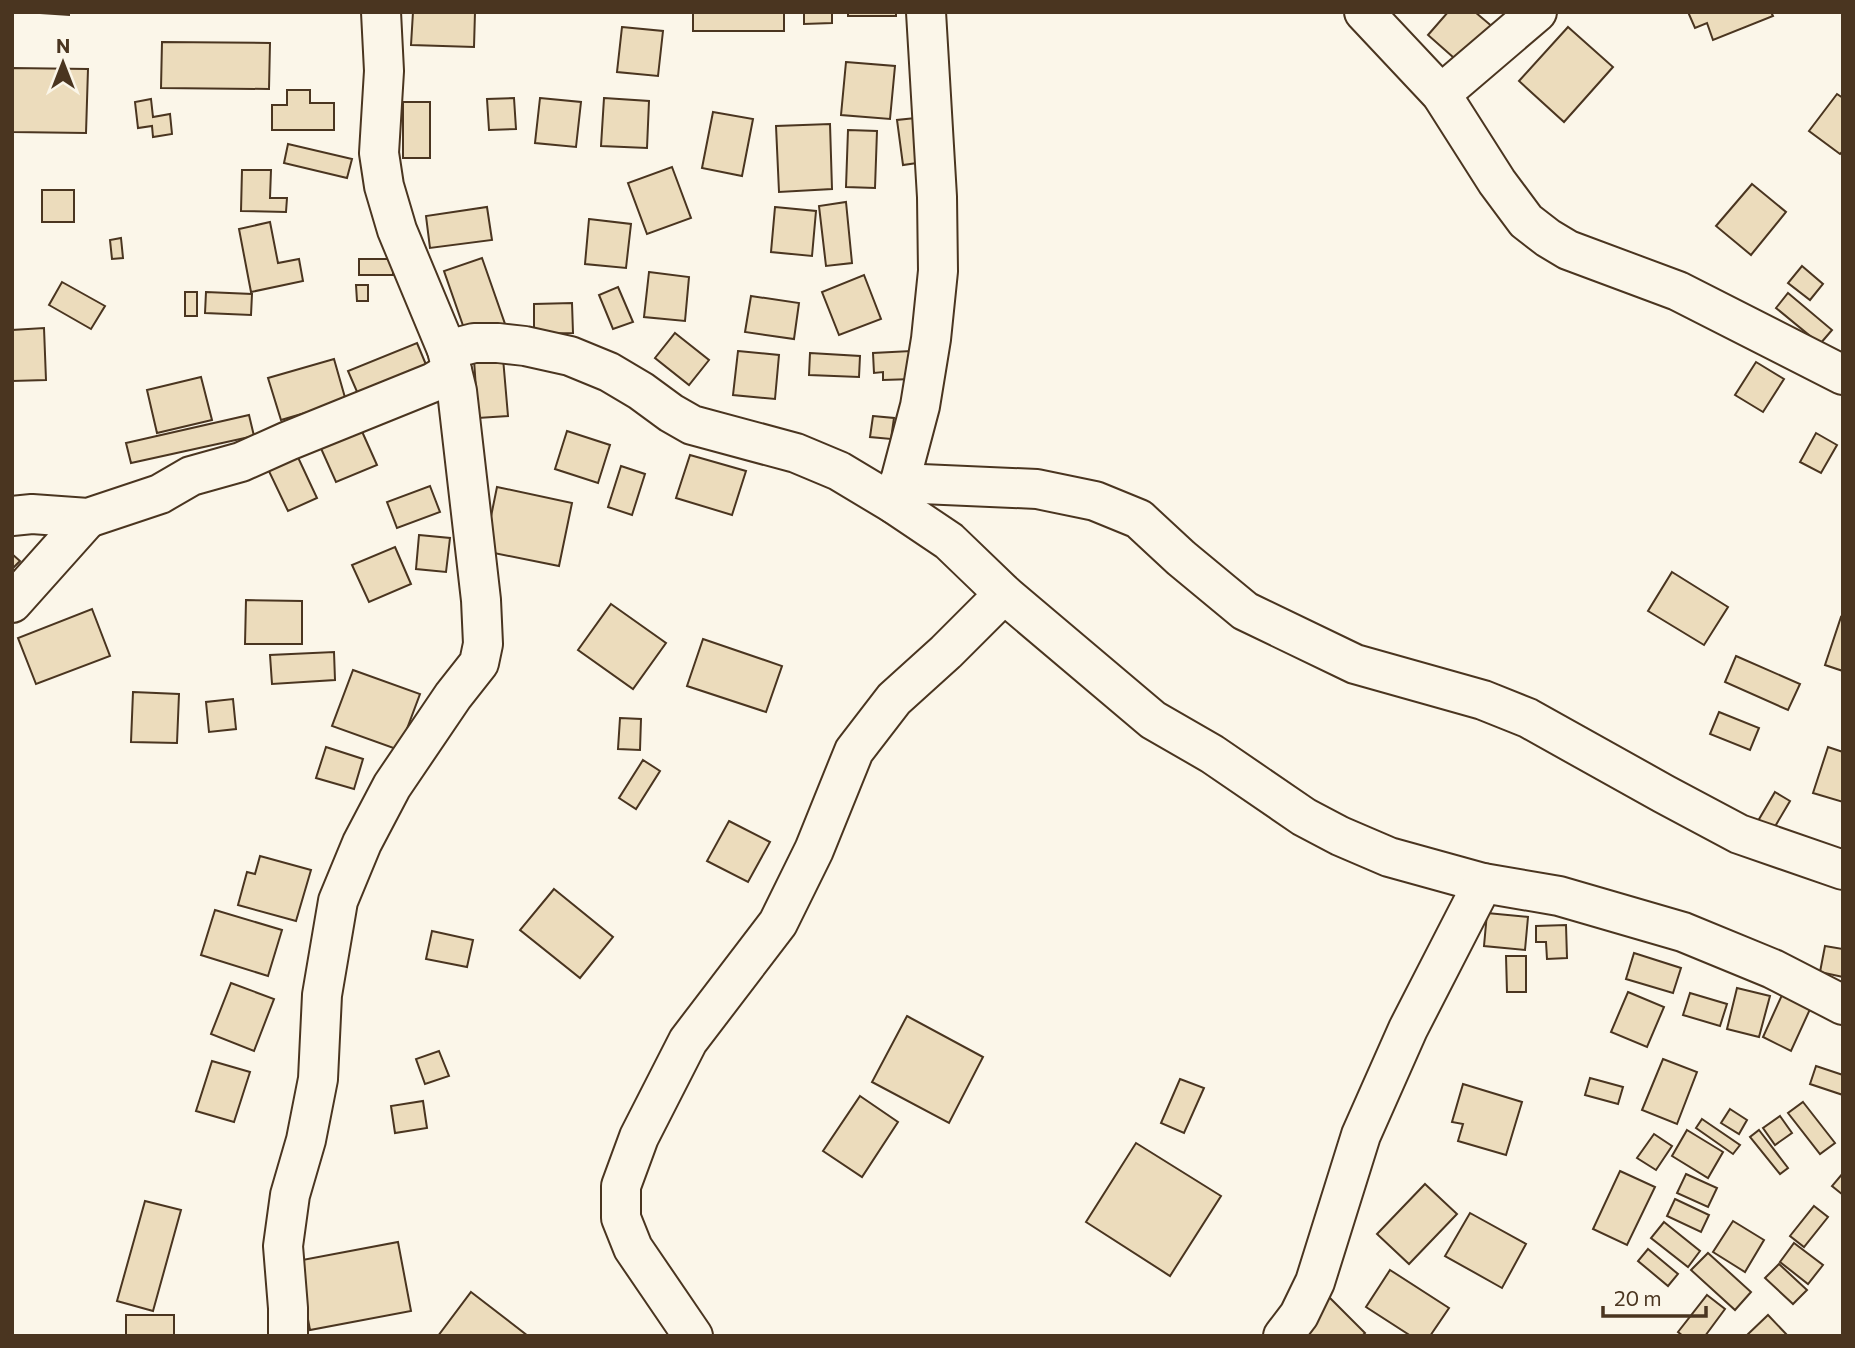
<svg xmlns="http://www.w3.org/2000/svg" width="1855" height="1348" font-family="Commissioner,sans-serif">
  <rect width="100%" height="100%" fill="#fbf6e9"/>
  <g fill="#ecdcbc" stroke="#4a3520" stroke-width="2">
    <path d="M25,12H69V15Z"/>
    <path d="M413,12H475L474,47L411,45Z"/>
    <rect x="693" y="12" width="91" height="19"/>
    <path d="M804,12H832V23L804,24Z"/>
    <rect x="848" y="12" width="48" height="4"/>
    <path d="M1448,12H1475L1494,28L1462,65L1428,35Z"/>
    <path d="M1688,12H1771L1773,16L1713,40L1707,23L1695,28Z"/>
    <path d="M622,27L663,31L658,76L617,72Z"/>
    <path d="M1568,27L1613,67L1564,122L1519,81Z"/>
    <path d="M162,42L270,43L269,89L161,88Z"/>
    <path d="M846,62L895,66L890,119L841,115Z"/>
    <path d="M12,68L88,69L86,133L12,132Z"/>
    <path d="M287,90H310V103H334V130H272V105H287Z"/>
    <path d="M1837,94L1843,98V151L1840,154L1809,131Z"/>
    <path d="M514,98L516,129L489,130L487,99Z"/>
    <path d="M540,98L581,102L576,147L535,143Z"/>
    <path d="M604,98L649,101L647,148L601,146Z"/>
    <path d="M151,99L153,117L170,114L172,134L153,137L152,126L138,128L135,102Z"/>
    <rect x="403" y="102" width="27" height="56"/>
    <path d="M713,112L753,119L742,176L702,168Z"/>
    <path d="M925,117L931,161L903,165L897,120Z"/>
    <path d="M830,124L832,189L779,192L776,126Z"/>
    <path d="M848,130L877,131L875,188L846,187Z"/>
    <path d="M288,144L352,159L347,178L284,163Z"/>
    <path d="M672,167L691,218L647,234L628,183Z"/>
    <path d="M242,170H271L270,198H287L286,212L241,211Z"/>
    <path d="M1752,184L1786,212L1751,255L1716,226Z"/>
    <rect x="42" y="190" width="32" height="32"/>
    <path d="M846,202L852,263L826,266L819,206Z"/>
    <path d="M487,207L492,240L430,248L426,216Z"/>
    <path d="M775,207L816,211L812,256L771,252Z"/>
    <path d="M589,219L631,224L626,268L585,264Z"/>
    <path d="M270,222L278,263L299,259L303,281L251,292L239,229Z"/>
    <path d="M121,238L123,258L112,259L110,240Z"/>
    <path d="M482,258L505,324L467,337L444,271Z"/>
    <rect x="359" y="259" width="34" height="16"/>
    <path d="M1802,266L1823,284L1810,300L1788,283Z"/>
    <path d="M649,272L689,277L685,321L644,317Z"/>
    <path d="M864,275L881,319L839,335L822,292Z"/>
    <path d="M62,282L105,306L91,329L49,305Z"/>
    <path d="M356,285H368V301H357Z"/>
    <path d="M618,287L633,322L613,329L599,295Z"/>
    <rect x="185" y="292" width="12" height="24"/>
    <path d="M206,292L252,294L251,315L205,313Z"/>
    <path d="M1788,293L1832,330L1820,344L1776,308Z"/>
    <path d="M751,296L799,303L794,339L745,332Z"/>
    <path d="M572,303L573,333L534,334V304Z"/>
    <path d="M44,328L46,380L12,381V330Z"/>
    <path d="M675,333L709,360L689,385L655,358Z"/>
    <path d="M417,343L427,367L358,394L348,371Z"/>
    <path d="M738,351L779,355L775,399L733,395Z"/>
    <path d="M911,351L913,379L883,380V372L874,373L873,353Z"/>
    <path d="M810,353L860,356L859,377L809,375Z"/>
    <path d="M503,358L508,416L478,418L474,360Z"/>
    <path d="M334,359L346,401L281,420L268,378Z"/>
    <path d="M1756,362L1784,379L1763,412L1735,395Z"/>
    <path d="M201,377L212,420L157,433L147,390Z"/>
    <path d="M249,415L254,436L131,463L126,443Z"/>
    <path d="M873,416L894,418L891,439L870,437Z"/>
    <path d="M360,427L377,465L336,482L319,444Z"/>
    <path d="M567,431L610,445L598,483L555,469Z"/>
    <path d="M1816,433L1837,445L1821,473L1800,462Z"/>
    <path d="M295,451L317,498L288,511L266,465Z"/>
    <path d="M690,455L746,471L732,515L676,498Z"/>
    <path d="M621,466L645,474L632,515L608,507Z"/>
    <path d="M430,486L440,512L397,528L387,502Z"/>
    <path d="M497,487L572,503L559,566L484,551Z"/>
    <path d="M419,535L450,538L446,572L416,569Z"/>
    <path d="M395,547L411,584L369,602L352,565Z"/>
    <path d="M12,554L20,561L12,569Z"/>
    <path d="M1672,572L1728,607L1704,645L1648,611Z"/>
    <path d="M246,600L302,601V644H245Z"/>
    <path d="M611,604L666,643L633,689L578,650Z"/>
    <path d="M92,609L110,656L36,684L18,638Z"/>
    <path d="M1841,617L1843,618V671L1825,665Z"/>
    <path d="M703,639L782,666L766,712L687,686Z"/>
    <path d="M334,652L335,680L272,684L270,655Z"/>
    <path d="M1736,656L1800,684L1788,710L1725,682Z"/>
    <path d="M353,670L420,694L399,750L332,726Z"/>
    <path d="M133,692L179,694L177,743L131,742Z"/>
    <path d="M233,699L236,729L209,732L206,702Z"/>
    <path d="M1719,712L1759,728L1750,750L1710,734Z"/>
    <path d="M620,718L641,719L640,750L618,749Z"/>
    <path d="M326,747L363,759L354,789L316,778Z"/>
    <path d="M1828,747L1843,752V802L1813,793Z"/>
    <path d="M643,760L660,771L636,809L619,798Z"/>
    <path d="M1775,792L1790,801L1770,835L1755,826Z"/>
    <path d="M729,821L770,842L748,882L707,861Z"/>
    <path d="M260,856L311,870L296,921L238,905L247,872L255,874Z"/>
    <path d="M554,889L613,937L580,978L520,930Z"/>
    <path d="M215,910L282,930L268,976L201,955Z"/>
    <path d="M1487,913L1528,917L1525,950L1484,946Z"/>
    <path d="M1566,925L1567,958L1547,959L1546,942H1536V926Z"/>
    <path d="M432,931L473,940L467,967L426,959Z"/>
    <path d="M1825,946L1843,949V977L1820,972Z"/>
    <path d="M1634,953L1681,968L1673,993L1626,979Z"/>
    <path d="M1506,956H1526V992H1507Z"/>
    <path d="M231,983L274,999L254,1051L211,1034Z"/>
    <path d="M1737,988L1770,996L1759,1037L1727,1029Z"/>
    <path d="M1628,992L1664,1007L1647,1047L1611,1032Z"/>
    <path d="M1690,993L1727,1004L1720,1026L1683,1015Z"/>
    <path d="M1782,995L1811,1007L1791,1051L1763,1037Z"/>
    <path d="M907,1016L983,1057L949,1123L872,1082Z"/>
    <path d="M439,1051L449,1076L425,1084L416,1059Z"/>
    <path d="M1663,1059L1697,1072L1677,1124L1642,1110Z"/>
    <path d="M212,1061L250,1072L234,1122L196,1111Z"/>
    <path d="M1816,1066L1843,1075V1095L1810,1084Z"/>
    <path d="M1590,1078L1623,1087L1618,1104L1585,1095Z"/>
    <path d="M1180,1079L1204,1088L1184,1133L1161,1123Z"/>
    <path d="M1463,1084L1522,1102L1506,1155L1458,1141L1463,1124L1452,1122Z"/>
    <path d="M860,1096L898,1122L862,1177L823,1151Z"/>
    <path d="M423,1101L427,1128L395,1133L391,1106Z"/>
    <path d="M1803,1102L1835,1143L1820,1154L1788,1113Z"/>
    <path d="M1730,1109L1747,1120L1739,1134L1721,1123Z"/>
    <path d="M1780,1116L1792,1133L1775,1145L1763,1128Z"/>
    <path d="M1702,1119L1740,1145L1733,1154L1696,1128Z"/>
    <path d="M1687,1130L1723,1152L1708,1178L1672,1156Z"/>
    <path d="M1759,1130L1788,1168L1780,1174L1750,1137Z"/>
    <path d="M1654,1134L1672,1146L1656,1170L1637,1158Z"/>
    <path d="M1136,1143L1221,1196L1170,1276L1086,1222Z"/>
    <path d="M1620,1171L1655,1187L1627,1245L1593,1229Z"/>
    <path d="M1843,1173V1195L1832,1186Z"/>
    <path d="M1686,1174L1717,1188L1708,1207L1677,1193Z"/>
    <path d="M1425,1184L1457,1214L1409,1264L1377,1234Z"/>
    <path d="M1675,1199L1709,1215L1701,1232L1667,1216Z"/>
    <path d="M145,1201L181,1210L153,1311L117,1301Z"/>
    <path d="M1814,1206L1828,1217L1804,1247L1790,1236Z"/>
    <path d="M1470,1213L1526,1244L1502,1288L1445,1256Z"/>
    <path d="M1733,1221L1764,1240L1745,1272L1713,1252Z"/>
    <path d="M1664,1222L1700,1251L1688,1267L1651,1238Z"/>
    <path d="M398,1242L411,1311L310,1330L297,1261Z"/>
    <path d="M1794,1243L1823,1265L1808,1284L1780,1262Z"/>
    <path d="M1648,1249L1678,1274L1668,1286L1638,1261Z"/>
    <path d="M1708,1253L1751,1292L1735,1310L1691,1270Z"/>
    <path d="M1779,1264L1807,1290L1793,1304L1765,1278Z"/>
    <path d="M1390,1270L1449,1308L1430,1336H1411L1366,1307Z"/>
    <path d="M471,1292L528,1336H438Z"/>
    <path d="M1707,1295L1725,1309L1705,1336H1683L1678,1332Z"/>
    <path d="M1328,1296L1365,1333L1362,1336H1288Z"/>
    <rect x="126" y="1315" width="48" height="21"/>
    <path d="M1768,1315L1788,1336H1746Z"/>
  </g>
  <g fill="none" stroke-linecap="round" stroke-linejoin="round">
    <g stroke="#4a3520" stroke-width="42">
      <g id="minor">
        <path d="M1364,12L1441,94L1497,182L1526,221L1548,238L1568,250L1678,291L1843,375"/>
        <path d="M1441,94L1537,12"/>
        <path d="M447,350L474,343H498L525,346L570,356L609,372L641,391L671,413L692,425L796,453L839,471L894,504L949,541L1004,594L1153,720L1212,754L1304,817L1340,836L1389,857L1483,883L1559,896L1683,932L1773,969L1843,1005"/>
        <path d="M899,483L1037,489L1095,501L1139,519L1181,558L1245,611L1355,664L1483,700L1528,718L1664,794L1739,834L1843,870"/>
        <path d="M894,504L920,406L931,339L938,271L937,197L926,12"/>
        <path d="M12,516L32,514L88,518L160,494L191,476L241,462L288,441L434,382L452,371"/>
        <path d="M12,603L88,518"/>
        <path d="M288,1336V1308L283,1246L290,1195L306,1140L318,1079L322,995L338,901L362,843L392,786L453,696L479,663L483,644L481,600L457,391L447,350L397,230L384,186L379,153L384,71L381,12"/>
        <path d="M693,1336L633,1248L621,1218V1186L639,1137L688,1041L778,923L814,850L854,751L894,699L946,652L1004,594"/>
        <path d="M1283,1336L1299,1315L1315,1282L1361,1135L1408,1029L1483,883"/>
      </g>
    </g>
    <use href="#minor" stroke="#fbf6e9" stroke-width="38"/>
  </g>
  <rect width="1855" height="1348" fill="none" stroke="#4a3520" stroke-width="28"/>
  <g transform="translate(63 63)" stroke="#fbf6e9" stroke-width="5" paint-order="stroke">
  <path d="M0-5L12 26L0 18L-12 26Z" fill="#4a3520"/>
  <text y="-10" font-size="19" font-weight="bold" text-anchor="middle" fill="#4a3520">N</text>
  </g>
  <path d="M1603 1306v10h103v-10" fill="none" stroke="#4a3520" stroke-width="3.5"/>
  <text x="1614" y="1306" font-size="21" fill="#4a3520" stroke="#fbf6e9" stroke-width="5" paint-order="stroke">20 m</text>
</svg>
